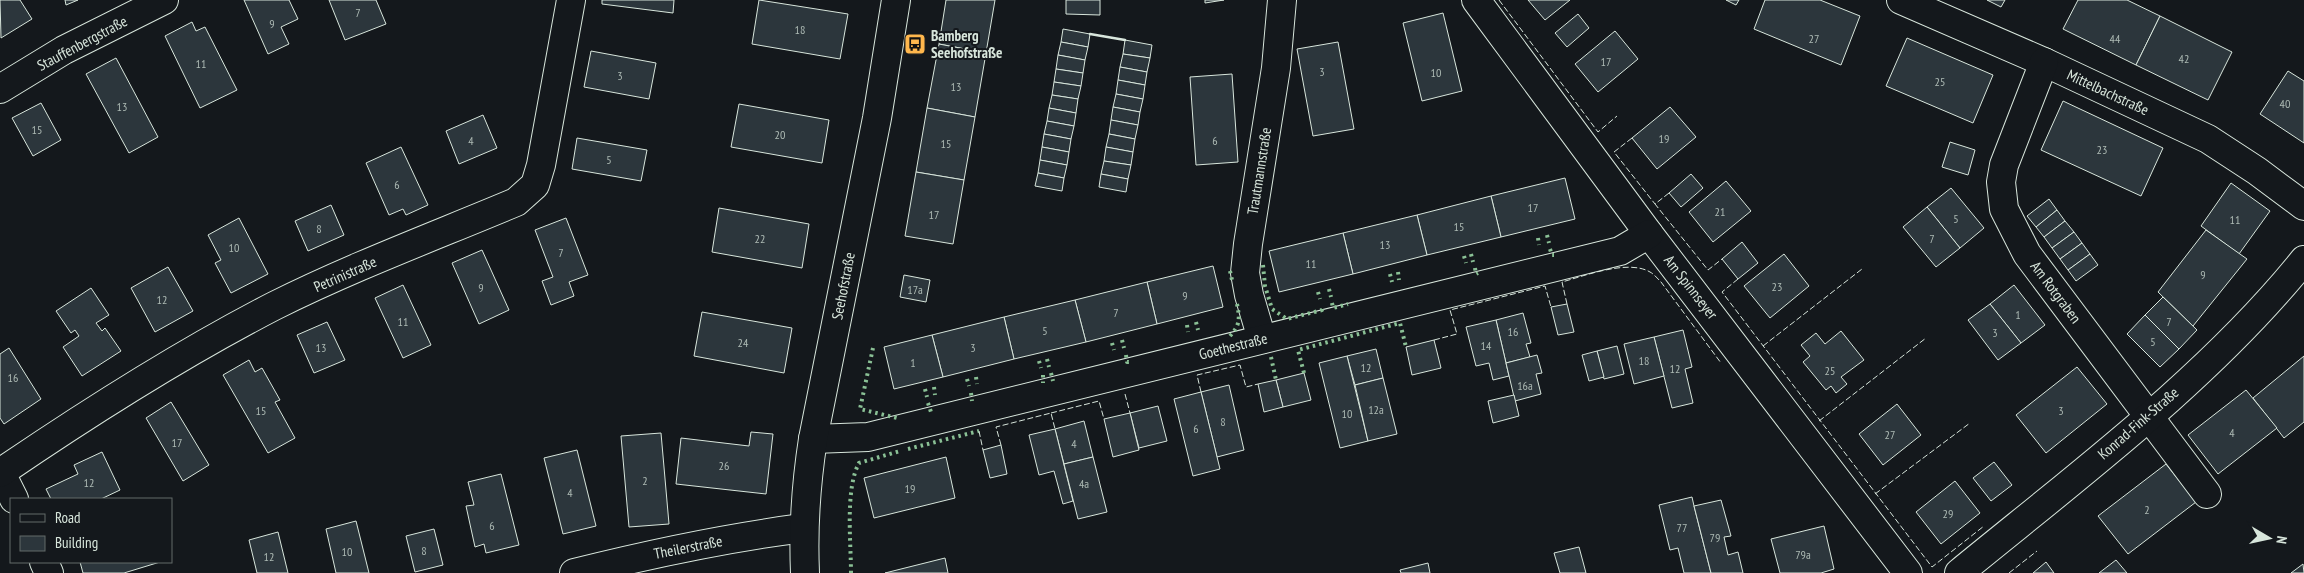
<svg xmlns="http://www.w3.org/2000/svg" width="2304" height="573" font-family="'PT Sans Narrow',sans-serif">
  <rect width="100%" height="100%" fill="#14181c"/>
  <g fill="#2c363c" stroke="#d8e6dc">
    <path d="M0,0H20L32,19L1,38Z"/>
    <path d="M65,0H78L66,5Z"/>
    <path d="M244,0H289L298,19L281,27L289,44L268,54Z"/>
    <path d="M329,0H376L386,24L345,40Z"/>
    <path d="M602,0H674L673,13L602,4Z"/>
    <path d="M759,0L848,14L840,59L752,44Z"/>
    <path d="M946,0H995L986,53L939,44Z"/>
    <path d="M1066,0H1100V15L1066,14Z"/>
    <path d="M1205,0H1224L1205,3Z"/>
    <path d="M1528,0H1570L1545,20Z"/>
    <path d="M1726,0H1739L1736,5Z"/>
    <path d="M1765,0H1820L1860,16L1841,65L1754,29Z"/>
    <path d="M1987,0H2005L2001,7Z"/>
    <path d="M2078,0H2127L2160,16L2136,65L2063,29Z"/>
    <path d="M1443,13L1462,91L1422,101L1403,23Z"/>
    <path d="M1578,14L1589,28L1567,47L1555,33Z"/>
    <path d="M2160,16L2232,52L2208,100L2136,65Z"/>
    <path d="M192,22L196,31L205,27L237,90L200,108L165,36Z"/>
    <path d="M1063,29L1090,34L1088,47L1061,42Z"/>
    <path d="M1615,31L1638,59L1598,92L1575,64Z"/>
    <path d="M1907,38L1993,75L1973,123L1886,86Z"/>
    <path d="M1125,40L1152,45L1150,58L1123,54Z"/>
    <path d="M1061,42L1088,47L1085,60L1058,55Z"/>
    <path d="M1338,42L1354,129L1313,136L1297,49Z"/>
    <path d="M939,44L986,53L975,117L927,108Z"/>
    <path d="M591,51L656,63L649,99L584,87Z"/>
    <path d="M1123,54L1150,58L1147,72L1120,67Z"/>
    <path d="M1058,55L1085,60L1083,73L1056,69Z"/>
    <path d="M116,58L158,137L129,153L86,74Z"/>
    <path d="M1120,67L1147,72L1145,85L1118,80Z"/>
    <path d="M1056,69L1083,73L1081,86L1054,82Z"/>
    <path d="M2288,71L2304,81V143L2260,114Z"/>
    <path d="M1232,74L1238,162L1196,165L1190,77Z"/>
    <path d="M1118,80L1145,85L1143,99L1116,94Z"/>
    <path d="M1054,82L1081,86L1078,99L1052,95Z"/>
    <path d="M1116,94L1143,99L1140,112L1113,107Z"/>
    <path d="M1052,95L1078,99L1076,113L1049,108Z"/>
    <path d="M2063,101L2163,148L2141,196L2041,150Z"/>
    <path d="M41,103L61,140L33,156L12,118Z"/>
    <path d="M739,104L829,120L822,163L731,147Z"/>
    <path d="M1113,107L1140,112L1138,125L1111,120Z"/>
    <path d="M1670,107L1696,137L1657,169L1632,138Z"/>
    <path d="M927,108L975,117L964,180L916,172Z"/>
    <path d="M1049,108L1076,113L1074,126L1047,121Z"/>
    <path d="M483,115L497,148L459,164L446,131Z"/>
    <path d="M1111,120L1138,125L1135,139L1109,134Z"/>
    <path d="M1047,121L1074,126L1071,139L1044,134Z"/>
    <path d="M1044,134L1071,139L1069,152L1042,147Z"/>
    <path d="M1109,134L1135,139L1133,152L1106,147Z"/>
    <path d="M577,138L647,150L641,181L572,169Z"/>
    <path d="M1950,142L1975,150L1968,175L1942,167Z"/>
    <path d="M401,147L428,205L406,215L403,209L389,215L366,163Z"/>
    <path d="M1042,147L1069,152L1067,165L1040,160Z"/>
    <path d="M1106,147L1133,152L1131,165L1104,161Z"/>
    <path d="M1040,160L1067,165L1064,178L1038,173Z"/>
    <path d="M1104,161L1131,165L1128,179L1101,174Z"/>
    <path d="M916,172L964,180L953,244L905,236Z"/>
    <path d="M1038,173L1064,178L1062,191L1035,186Z"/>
    <path d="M1101,174L1128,179L1126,192L1099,187Z"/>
    <path d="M1691,174L1703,188L1681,207L1669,193Z"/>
    <path d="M1565,178L1575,219L1501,237L1491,196Z"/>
    <path d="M1726,181L1751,211L1713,242L1689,212Z"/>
    <path d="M2231,183L2270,211L2239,254L2201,226Z"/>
    <path d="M1951,188L1984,228L1960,248L1927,207Z"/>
    <path d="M1491,196L1501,237L1427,255L1417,215Z"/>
    <path d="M2049,199L2057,210L2036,227L2027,216Z"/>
    <path d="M331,205L344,235L308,251L295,221Z"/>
    <path d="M1927,207L1960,248L1936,267L1903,227Z"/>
    <path d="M719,208L809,224L802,268L712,252Z"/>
    <path d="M2057,210L2065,221L2044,237L2036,227Z"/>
    <path d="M1417,215L1427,255L1353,274L1343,233Z"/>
    <path d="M239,218L268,274L231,293L215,263L221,260L208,235Z"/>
    <path d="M566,218L588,275L569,282L574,296L551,305L542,281L553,277L535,230Z"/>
    <path d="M2065,221L2074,232L2052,248L2044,237Z"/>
    <path d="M2206,230L2247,259L2193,326L2158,292Z"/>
    <path d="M2074,232L2082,243L2060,259L2052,248Z"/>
    <path d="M1343,233L1353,274L1279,292L1269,251Z"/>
    <path d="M1742,242L1758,263L1738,279L1722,259Z"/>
    <path d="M2082,243L2090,254L2068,270L2060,259Z"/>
    <path d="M482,250L509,310L479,324L452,263Z"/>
    <path d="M1784,254L1809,286L1770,318L1744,286Z"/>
    <path d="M2090,254L2098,265L2076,281L2068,270Z"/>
    <path d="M1213,266L1223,307L1157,324L1147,282Z"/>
    <path d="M168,267L193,311L155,332L131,288Z"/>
    <path d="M904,275L930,280L926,302L900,297Z"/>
    <path d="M1147,282L1157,324L1086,342L1075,300Z"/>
    <path d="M403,285L431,345L403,358L375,298Z"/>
    <path d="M2014,285L2045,325L2021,343L1990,304Z"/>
    <path d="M91,288L109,315L96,323L102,331L105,328L121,351L82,376L63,347L79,336L75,330L71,333L56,311Z"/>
    <path d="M2163,297L2197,330L2179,349L2145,315Z"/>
    <path d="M1075,300L1086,342L1014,359L1004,317Z"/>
    <path d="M1567,304L1574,332L1558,335L1551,307Z"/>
    <path d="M1990,304L2021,343L1998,360L1968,320Z"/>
    <path d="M702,312L792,328L784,373L694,356Z"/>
    <path d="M1523,313L1531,343L1526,344L1530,357L1506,363L1496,320Z"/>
    <path d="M2145,315L2179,349L2160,367L2127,334Z"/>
    <path d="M1004,317L1014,359L943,377L932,335Z"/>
    <path d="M1496,320L1509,376L1493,380L1489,363L1476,366L1466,327Z"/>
    <path d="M327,322L345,360L314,373L297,335Z"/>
    <path d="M1683,330L1692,367L1685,369L1693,403L1672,408L1654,337Z"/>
    <path d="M1841,331L1864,360L1841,377L1847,384L1836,393L1831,386L1826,390L1803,362L1810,356L1801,345L1816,333L1825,344Z"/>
    <path d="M932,335L943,377L894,389L884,347Z"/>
    <path d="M1654,337L1664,376L1634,384L1624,344Z"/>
    <path d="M1434,340L1441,368L1412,375L1406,347Z"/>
    <path d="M1617,346L1624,374L1604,379L1597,351Z"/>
    <path d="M9,348L41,399L4,424L0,418V354Z"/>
    <path d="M1376,349L1383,378L1355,385L1347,356Z"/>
    <path d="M1597,351L1604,377L1589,381L1582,355Z"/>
    <path d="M1537,355L1542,373L1536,374L1541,394L1515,401L1506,363Z"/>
    <path d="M1347,356L1368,441L1340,448L1319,363Z"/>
    <path d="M2304,356V422L2284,438L2253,398Z"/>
    <path d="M249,360L255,372L262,368L280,400L275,402L295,438L268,453L223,375Z"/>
    <path d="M2077,367L2107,404L2046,453L2016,415Z"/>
    <path d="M1304,373L1311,400L1283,407L1276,380Z"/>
    <path d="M1383,378L1397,434L1368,441L1355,385Z"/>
    <path d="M1276,380L1283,407L1264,412L1258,384Z"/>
    <path d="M1229,385L1244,450L1217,457L1201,392Z"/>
    <path d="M2246,390L2277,428L2218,474L2188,435Z"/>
    <path d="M1201,392L1220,469L1193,476L1174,399Z"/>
    <path d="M1514,395L1519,416L1493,423L1488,401Z"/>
    <path d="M171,402L209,465L183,481L146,418Z"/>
    <path d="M1897,404L1921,435L1883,465L1859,434Z"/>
    <path d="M1158,406L1167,441L1139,448L1130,413Z"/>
    <path d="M1130,413L1139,450L1113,457L1104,419Z"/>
    <path d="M1084,421L1093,457L1064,464L1055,429Z"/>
    <path d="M1055,429L1073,501L1063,504L1054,471L1039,475L1029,435Z"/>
    <path d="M751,432L773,434L766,494L676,484L681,438L749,446Z"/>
    <path d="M661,433L669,524L629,527L621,436Z"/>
    <path d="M1001,445L1007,474L990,478L983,450Z"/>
    <path d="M577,450L596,526L563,534L544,458Z"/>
    <path d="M102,452L120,490L101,499H51L46,489L78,474L74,465Z"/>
    <path d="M946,457L955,498L874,518L864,478Z"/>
    <path d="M1093,457L1107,512L1078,519L1064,464Z"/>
    <path d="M1994,462L2012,485L1991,501L1973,478Z"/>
    <path d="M2166,464L2196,502L2128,554L2098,516Z"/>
    <path d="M501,474L519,545L486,553L484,544L475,547L466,506L474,505L468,482Z"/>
    <path d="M1955,481L1980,513L1941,544L1916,512Z"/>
    <path d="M1692,497L1694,506L1711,573H1684L1678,548L1670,550L1659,505Z"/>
    <path d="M1721,500L1731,536L1724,537L1728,555L1738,552L1743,573H1711L1694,506Z"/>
    <path d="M356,521L369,573H336L326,529Z"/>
    <path d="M1824,526L1834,569L1821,573H1780L1771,539Z"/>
    <path d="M434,529L443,565L415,572L406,536Z"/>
    <path d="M278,532L288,573H257L249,540Z"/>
    <path d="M1579,547L1586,573H1560L1554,553Z"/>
    <path d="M945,558L948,573H885Z"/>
    <path d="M2116,560L2127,573H2099Z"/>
    <path d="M80,562H160L124,573H83Z"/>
    <path d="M2046,562L2054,573H2033Z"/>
    <path d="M1428,563L1430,573H1401L1400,570Z"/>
    <path d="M2303,564L2304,573H2291Z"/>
  </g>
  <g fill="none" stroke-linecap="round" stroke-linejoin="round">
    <g stroke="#d8e6dc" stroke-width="30">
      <g id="minor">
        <path d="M1476,0L1649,234L1908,573"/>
        <path d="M1901,0L2044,62L2208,139L2257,171L2304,206"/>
        <path d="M2044,62L2004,165L2001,182L2004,209L2027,254L2207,494"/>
        <path d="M0,89L64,50L164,0"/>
        <path d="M1262,339L1249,295L1245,273L1248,244L1276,68L1282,0"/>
        <path d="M813,439L868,437L1620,251L1649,234"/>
        <path d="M0,471L14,499"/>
        <path d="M0,473C88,413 179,355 274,306C352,267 435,236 516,202L535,185L541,165L571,0"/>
        <path d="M44,562L49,573"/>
        <path d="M574,573C650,554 725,538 803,528"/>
        <path d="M805,573C803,527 806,484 813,439L877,118L896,0"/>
        <path d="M1959,573C2076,477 2209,378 2304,260"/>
      </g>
    </g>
    <use href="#minor" stroke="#14181c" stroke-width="28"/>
    <g stroke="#8ac095" stroke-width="4" stroke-dasharray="2.5 4" stroke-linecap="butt">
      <path d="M1547,235L1549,243"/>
      <path d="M1538,238L1539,245"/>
      <path d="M1550,249L1552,255H1554"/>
      <path d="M1471,254L1473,262"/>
      <path d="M1464,256L1466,263"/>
      <path d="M1263,265L1265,286L1272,309L1287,319L1322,310V306"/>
      <path d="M1475,268L1476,274L1478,273"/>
      <path d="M1230,271L1232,280"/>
      <path d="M1398,272L1399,280"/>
      <path d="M1390,274L1392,282"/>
      <path d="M1329,289L1331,297"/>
      <path d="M1318,292L1320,299"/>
      <path d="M1332,303L1333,308L1348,304"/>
      <path d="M1196,322L1198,330"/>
      <path d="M1187,325L1188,332"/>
      <path d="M1230,336C1240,325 1240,319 1237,304"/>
      <path d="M1122,340L1124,348"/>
      <path d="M1112,343L1114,350"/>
      <path d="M873,348L860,409L897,418"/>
      <path d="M1126,355L1127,362H1129"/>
      <path d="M1271,357L1276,380"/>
      <path d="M1047,359L1049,367"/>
      <path d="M1039,361L1041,368"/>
      <path d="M1051,373L1053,381"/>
      <path d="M1304,373L1298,350L1400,323L1406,347"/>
      <path d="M1043,375V383"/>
      <path d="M976,377L977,384"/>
      <path d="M967,379L969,386"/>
      <path d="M934,387L935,395"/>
      <path d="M925,389L927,397"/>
      <path d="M971,393L972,401"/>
      <path d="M928,403L931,412"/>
      <path d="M908,449L979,431"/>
      <path d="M851,573C851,542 845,489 859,463L900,451"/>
    </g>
    <g stroke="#d8e6dc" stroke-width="1" stroke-dasharray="6 2.5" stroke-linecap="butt">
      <path d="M1499,0L1598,132L1617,116"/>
      <path d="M1632,138L1614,152L1655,204"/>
      <path d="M1669,193L1655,204L1708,270L1722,259"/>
      <path d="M1738,279L1722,292L1932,567L1984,526"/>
      <path d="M1567,304L1562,282C1584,276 1628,259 1650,272C1654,274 1658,279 1661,282L1721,363"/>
      <path d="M1434,340L1457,334L1450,310L1545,286L1551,307"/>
      <path d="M1763,346L1862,269"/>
      <path d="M1201,392L1197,375L1240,365L1246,387L1258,384"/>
      <path d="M1125,394L1130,413"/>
      <path d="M1051,413L1099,401L1104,419"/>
      <path d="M1819,421L1926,338"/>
      <path d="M979,431L983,450"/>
      <path d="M1001,445L996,427L1051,413L1055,429"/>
      <path d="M1875,494L1970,423"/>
      <path d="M2009,573L2037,551"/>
    </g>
    <path stroke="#d8e6dc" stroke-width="2.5" d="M1090,34L1125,40"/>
  </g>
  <defs>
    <g id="bus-square" transform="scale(1.125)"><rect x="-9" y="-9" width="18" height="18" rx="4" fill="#ffb74d" stroke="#14181c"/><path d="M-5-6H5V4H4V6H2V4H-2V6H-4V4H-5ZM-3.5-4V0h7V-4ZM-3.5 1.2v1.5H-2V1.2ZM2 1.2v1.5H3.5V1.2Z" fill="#111"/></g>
  </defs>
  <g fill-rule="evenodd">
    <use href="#bus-square" x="915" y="44"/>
  </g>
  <g text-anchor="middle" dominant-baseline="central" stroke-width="4" stroke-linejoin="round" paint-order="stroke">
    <g font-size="12" fill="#adbab4">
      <text x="358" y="12">7</text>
      <text x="272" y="23">9</text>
      <text x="800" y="29">18</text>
      <text x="1814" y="38">27</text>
      <text x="2115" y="38">44</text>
      <text x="2184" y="58">42</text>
      <text x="1606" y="61">17</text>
      <text x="201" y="63">11</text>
      <text x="1322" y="71">3</text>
      <text x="1436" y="72">10</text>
      <text x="620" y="75">3</text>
      <text x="1940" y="81">25</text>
      <text x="956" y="86">13</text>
      <text x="2285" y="103">40</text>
      <text x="122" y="106">13</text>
      <text x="37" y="129">15</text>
      <text x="780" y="134">20</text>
      <text x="1664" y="138">19</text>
      <text x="471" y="140">4</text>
      <text x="1215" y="140">6</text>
      <text x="946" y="143">15</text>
      <text x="2102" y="149">23</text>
      <text x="609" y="159">5</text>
      <text x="397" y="184">6</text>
      <text x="1533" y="207">17</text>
      <text x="1720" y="211">21</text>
      <text x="934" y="214">17</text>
      <text x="1956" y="218">5</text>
      <text x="2235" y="219">11</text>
      <text x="1459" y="226">15</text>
      <text x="319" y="228">8</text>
      <text x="760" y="238">22</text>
      <text x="1932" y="238">7</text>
      <text x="1385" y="244">13</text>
      <text x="234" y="247">10</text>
      <text x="561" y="252">7</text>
      <text x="1311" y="263">11</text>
      <text x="2203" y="274">9</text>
      <text x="1777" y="286">23</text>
      <text x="481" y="287">9</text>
      <text x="915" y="289">17a</text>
      <text x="1185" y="295">9</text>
      <text x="162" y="299">12</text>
      <text x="1116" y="312">7</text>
      <text x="2018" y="314">1</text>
      <text x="403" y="321">11</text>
      <text x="2169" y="321">7</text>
      <text x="1045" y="330">5</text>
      <text x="1513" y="331">16</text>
      <text x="1995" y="332">3</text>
      <text x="2153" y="341">5</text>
      <text x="743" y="342">24</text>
      <text x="1486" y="345">14</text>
      <text x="321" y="347">13</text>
      <text x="973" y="347">3</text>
      <text x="1644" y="360">18</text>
      <text x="913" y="362">1</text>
      <text x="1366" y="367">12</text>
      <text x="1675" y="368">12</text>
      <text x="1830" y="370">25</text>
      <text x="13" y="377">16</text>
      <text x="1525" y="385">16a</text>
      <text x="1376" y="409">12a</text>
      <text x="261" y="410">15</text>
      <text x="2061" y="410">3</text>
      <text x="1347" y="413">10</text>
      <text x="1223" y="421">8</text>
      <text x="1196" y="428">6</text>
      <text x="2232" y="432">4</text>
      <text x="1890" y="434">27</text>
      <text x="177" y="442">17</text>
      <text x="1074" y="443">4</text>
      <text x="724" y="465">26</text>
      <text x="645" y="480">2</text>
      <text x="89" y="482">12</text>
      <text x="1084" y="483">4a</text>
      <text x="910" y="488">19</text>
      <text x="570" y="492">4</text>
      <text x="2147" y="509">2</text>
      <text x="1948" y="513">29</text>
      <text x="492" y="525">6</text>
      <text x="1682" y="527">77</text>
      <text x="1715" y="537">79</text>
      <text x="424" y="550">8</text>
      <text x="347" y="551">10</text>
      <text x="1803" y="554">79a</text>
      <text x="269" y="556">12</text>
    </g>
    <g font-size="15" font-weight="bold" fill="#d8e6dc" stroke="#14181c" text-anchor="start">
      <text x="931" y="35">Bamberg<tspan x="931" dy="17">Seehofstraße</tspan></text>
    </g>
    <g font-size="15" fill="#d8e6dc" stroke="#14181c">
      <text transform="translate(82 43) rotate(-28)">Stauffenbergstraße</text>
      <text transform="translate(2108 92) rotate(25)">Mittelbachstraße</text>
      <text transform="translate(1259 171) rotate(-81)">Trautmannstraße</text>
      <text transform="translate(345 274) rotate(-24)">Petrinistraße</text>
      <text transform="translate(843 286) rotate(-79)">Seehofstraße</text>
      <text transform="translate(1691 287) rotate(52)">Am Spinnseyer</text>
      <text transform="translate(2056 292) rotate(53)">Am Rotgraben</text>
      <text transform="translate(1233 346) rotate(-14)">Goethestraße</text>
      <text transform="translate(2138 423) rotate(-41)">Konrad-Fink-Straße</text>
      <text transform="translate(688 547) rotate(-11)">Theilerstraße</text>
    </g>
  </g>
  <rect x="10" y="498" width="162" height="65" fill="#14181c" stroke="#626a69"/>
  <rect x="20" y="514" width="25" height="8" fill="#14181c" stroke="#626a69"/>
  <text x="55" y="523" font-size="15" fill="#d8e6dc">Road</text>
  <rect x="20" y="536" width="25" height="15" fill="#2c363c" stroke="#626a69"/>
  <text x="55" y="548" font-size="15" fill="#d8e6dc">Building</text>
  <g transform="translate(2269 538) rotate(99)" stroke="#14181c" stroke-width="4" paint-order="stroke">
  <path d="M0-4L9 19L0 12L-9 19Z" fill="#d8e6dc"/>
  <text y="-8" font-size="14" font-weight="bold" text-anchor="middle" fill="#d8e6dc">N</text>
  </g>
</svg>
